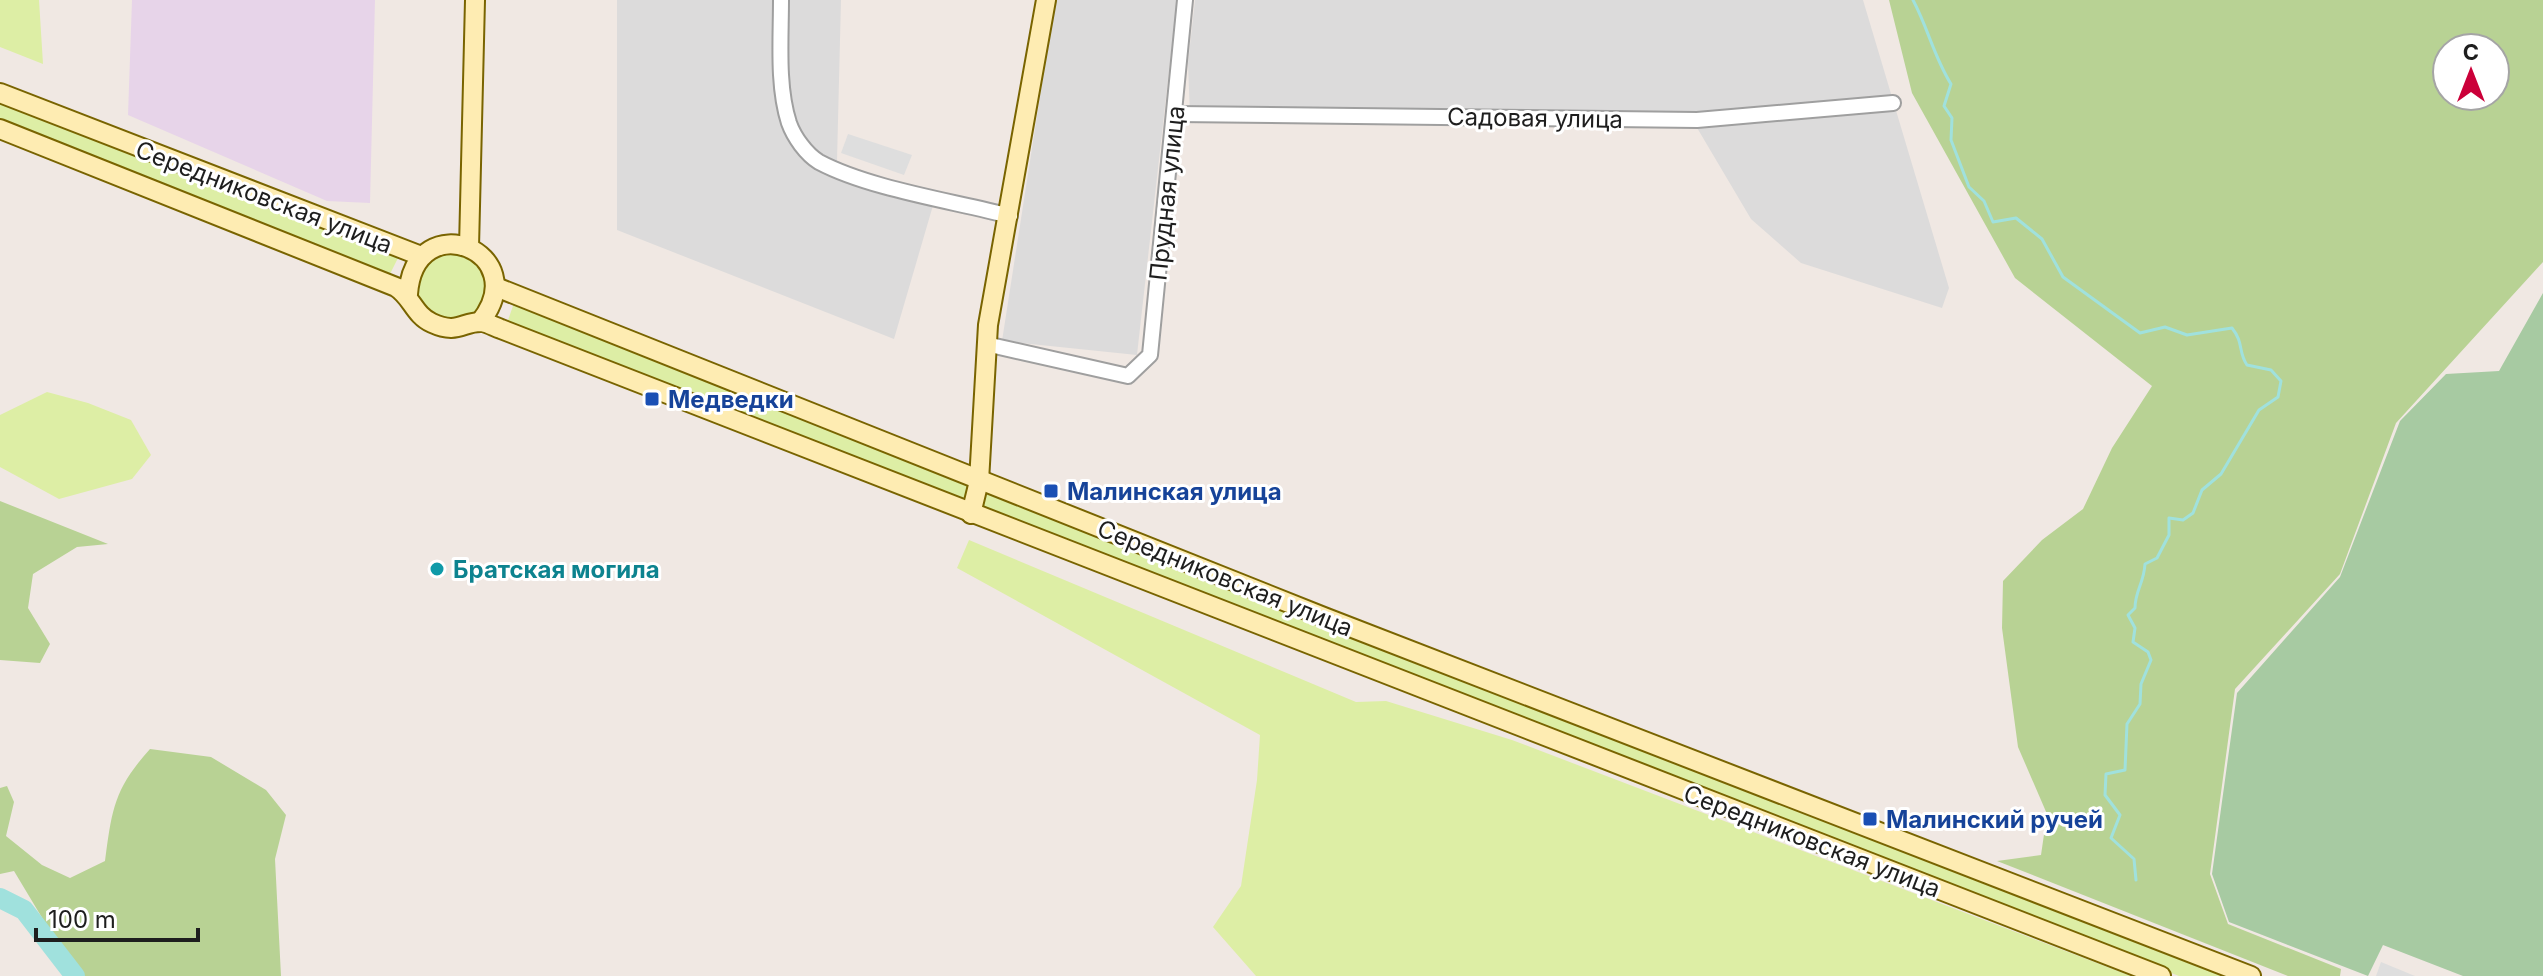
<svg xmlns="http://www.w3.org/2000/svg" width="2543" height="976" font-family="Inter,sans-serif">
  <rect width="100%" height="100%" fill="#f0e8e3"/>
  <g fill="#dcdbdb">
    <path d="M617,0H841L837,161L934,202L894,339L617,230Z"/>
    <path d="M1055,0H1177L1137,355L1002,341Z"/>
    <path d="M1195,0H1863L1949,288L1942,308L1801,263L1751,219L1693,121L1190,117L1188,63Z"/>
  </g>
  <path fill="#e7d4e9" d="M132,0H375L370,203L327,201L128,115Z"/>
  <g fill="#ddeea5">
    <path d="M0,0H39L43,64L0,47Z"/>
    <path d="M0,100L398,258L389,276L0,122Z"/>
    <path d="M466,250L490,277L481,312L446,325L416,302L414,279L437,251Z"/>
    <path d="M514,303L2234,976H2179L507,323Z"/>
    <path d="M47,392L88,403L131,420L151,455L132,479L59,499L0,467V415Z"/>
    <path d="M969,540L1356,702L1386,701L1512,740L2131,976H1256L1213,927L1241,886L1257,780L1260,735L957,568Z"/>
  </g>
  <g fill="#b8d294" fill-rule="evenodd">
    <path d="M1889,0H2543V262L2396,423L2340,574L2235,689L2210,874L2228,924L2341,969L2340,976H2288L1997,861L2041,855L2047,814L2018,747L2002,628L2003,581L2042,540L2083,509L2112,448L2152,386L2015,278L1912,93ZM2495,48V96H2447V48Z"/>
    <path d="M0,501L108,544L77,547L33,574L28,608L50,644L40,663L0,660Z"/>
    <path d="M150,749L211,757L266,790L286,815L275,859L281,976H77L14,871L0,874V788L7,786L14,802L6,836L42,865L70,878L105,861C112,809 114,789 150,749Z"/>
  </g>
  <path fill="#a7caa2" d="M2543,293V976H2463L2383,945L2368,976L2229,922L2212,874L2237,693L2340,577L2400,421L2446,374L2499,371Z"/>
  <g fill="#dedede">
    <path d="M848,134L912,155L904,175L841,153Z"/>
    <path d="M2381,962L2415,976H2376Z"/>
  </g>
  <g fill="none" stroke-linecap="round" stroke-linejoin="round">
    <path stroke="#a0e1dd" stroke-width="3" d="M1913,0C1928,28 1934,57 1951,84L1944,106L1952,118L1951,140L1969,187L1984,201L1993,222L2016,218L2042,239L2063,277L2140,333L2165,327L2187,335L2232,328C2244,343 2238,352 2247,365L2271,370L2281,381L2278,397L2259,410L2221,474L2202,490L2193,513L2183,520L2169,518V535L2157,558L2145,564C2144,583 2135,591 2135,608L2128,615L2135,628L2133,642L2148,652L2151,660L2141,684L2140,704L2127,724L2125,770L2106,774L2105,795L2120,815L2111,838L2134,859L2136,880"/>
    <path stroke="#a0e1dd" stroke-width="20" d="M0,898L24,910L75,976"/>
    <g stroke="#9f9f9f" stroke-width="18">
      <g id="street">
        <path d="M781,0C781,39 777,86 789,123C794,137 806,154 819,162C870,189 953,201 1010,216"/>
        <path d="M1176,114L1697,120L1893,103"/>
        <path d="M986,344L1128,376L1150,355L1185,0"/>
      </g>
    </g>
    <g stroke="#796400" stroke-width="22">
      <g id="secondary">
        <path d="M0,93L421,256"/>
        <path d="M0,129L396,287C412,297 414,315 432,323C458,335 463,321 482,322C488,323 495,327 501,329L2161,976"/>
        <path d="M469,247L475,0"/>
        <path d="M496,287L1324,617L2251,976"/>
        <path d="M408,294C415,203 536,252 480,322"/>
        <path d="M971,514L979,481L988,325L1046,0"/>
      </g>
    </g>
    <use href="#street" stroke="#fff" stroke-width="14"/>
    <use href="#secondary" stroke="#feecb2" stroke-width="18"/>
  </g>
  <g fill="#1a4fb4" stroke="#fff" stroke-width="3">
    <rect x="644" y="391" width="16" height="16" rx="4"/>
    <rect x="1043" y="483" width="16" height="16" rx="4"/>
    <rect x="1862" y="811" width="16" height="16" rx="4"/>
  </g>
  <circle fill="#0f9aa8" stroke="#fff" stroke-width="3" cx="437" cy="569" r="8"/>
  <g text-anchor="middle" dominant-baseline="central" stroke-width="6" stroke-linejoin="round" paint-order="stroke">
    <g font-size="24" fill="#1e1e1e" stroke="#fff">
      <text transform="translate(1535 118) rotate(1)">Садовая улица</text>
      <text transform="translate(1167 193) rotate(-84)">Прудная улица</text>
      <text transform="translate(264 197) rotate(21)">Середниковская улица</text>
      <text transform="translate(1225 578) rotate(22)">Середниковская улица</text>
      <text transform="translate(1812 841) rotate(21)">Середниковская улица</text>
    </g>
    <g font-size="24" font-weight="bold" fill="#164399" stroke="#fff" text-anchor="start">
      <text x="668" y="399">Медведки</text>
      <text x="1067" y="491">Малинская улица</text>
      <text x="1886" y="819">Малинский ручей</text>
    </g>
    <g font-size="24" font-weight="bold" fill="#0d838f" stroke="#fff" text-anchor="start">
      <text x="453" y="569">Братская могила</text>
    </g>
  </g>
  <g transform="translate(2471 72)"><circle r="38" fill="#ffffff" stroke="#a5a5a5" stroke-width="2"/>
  <path d="M0-6L14 30L0 20L-14 30Z" fill="#cb0039"/>
  <text y="-12" font-size="22" font-weight="bold" text-anchor="middle" fill="#1e1e1e">С</text>
  </g>
  <path d="M36 928v12h162v-12" fill="none" stroke="#1e1e1e" stroke-width="4"/>
  <text x="48" y="928" font-size="24" fill="#1e1e1e" stroke="#ffffff" stroke-width="6" paint-order="stroke">100 m</text>
</svg>
